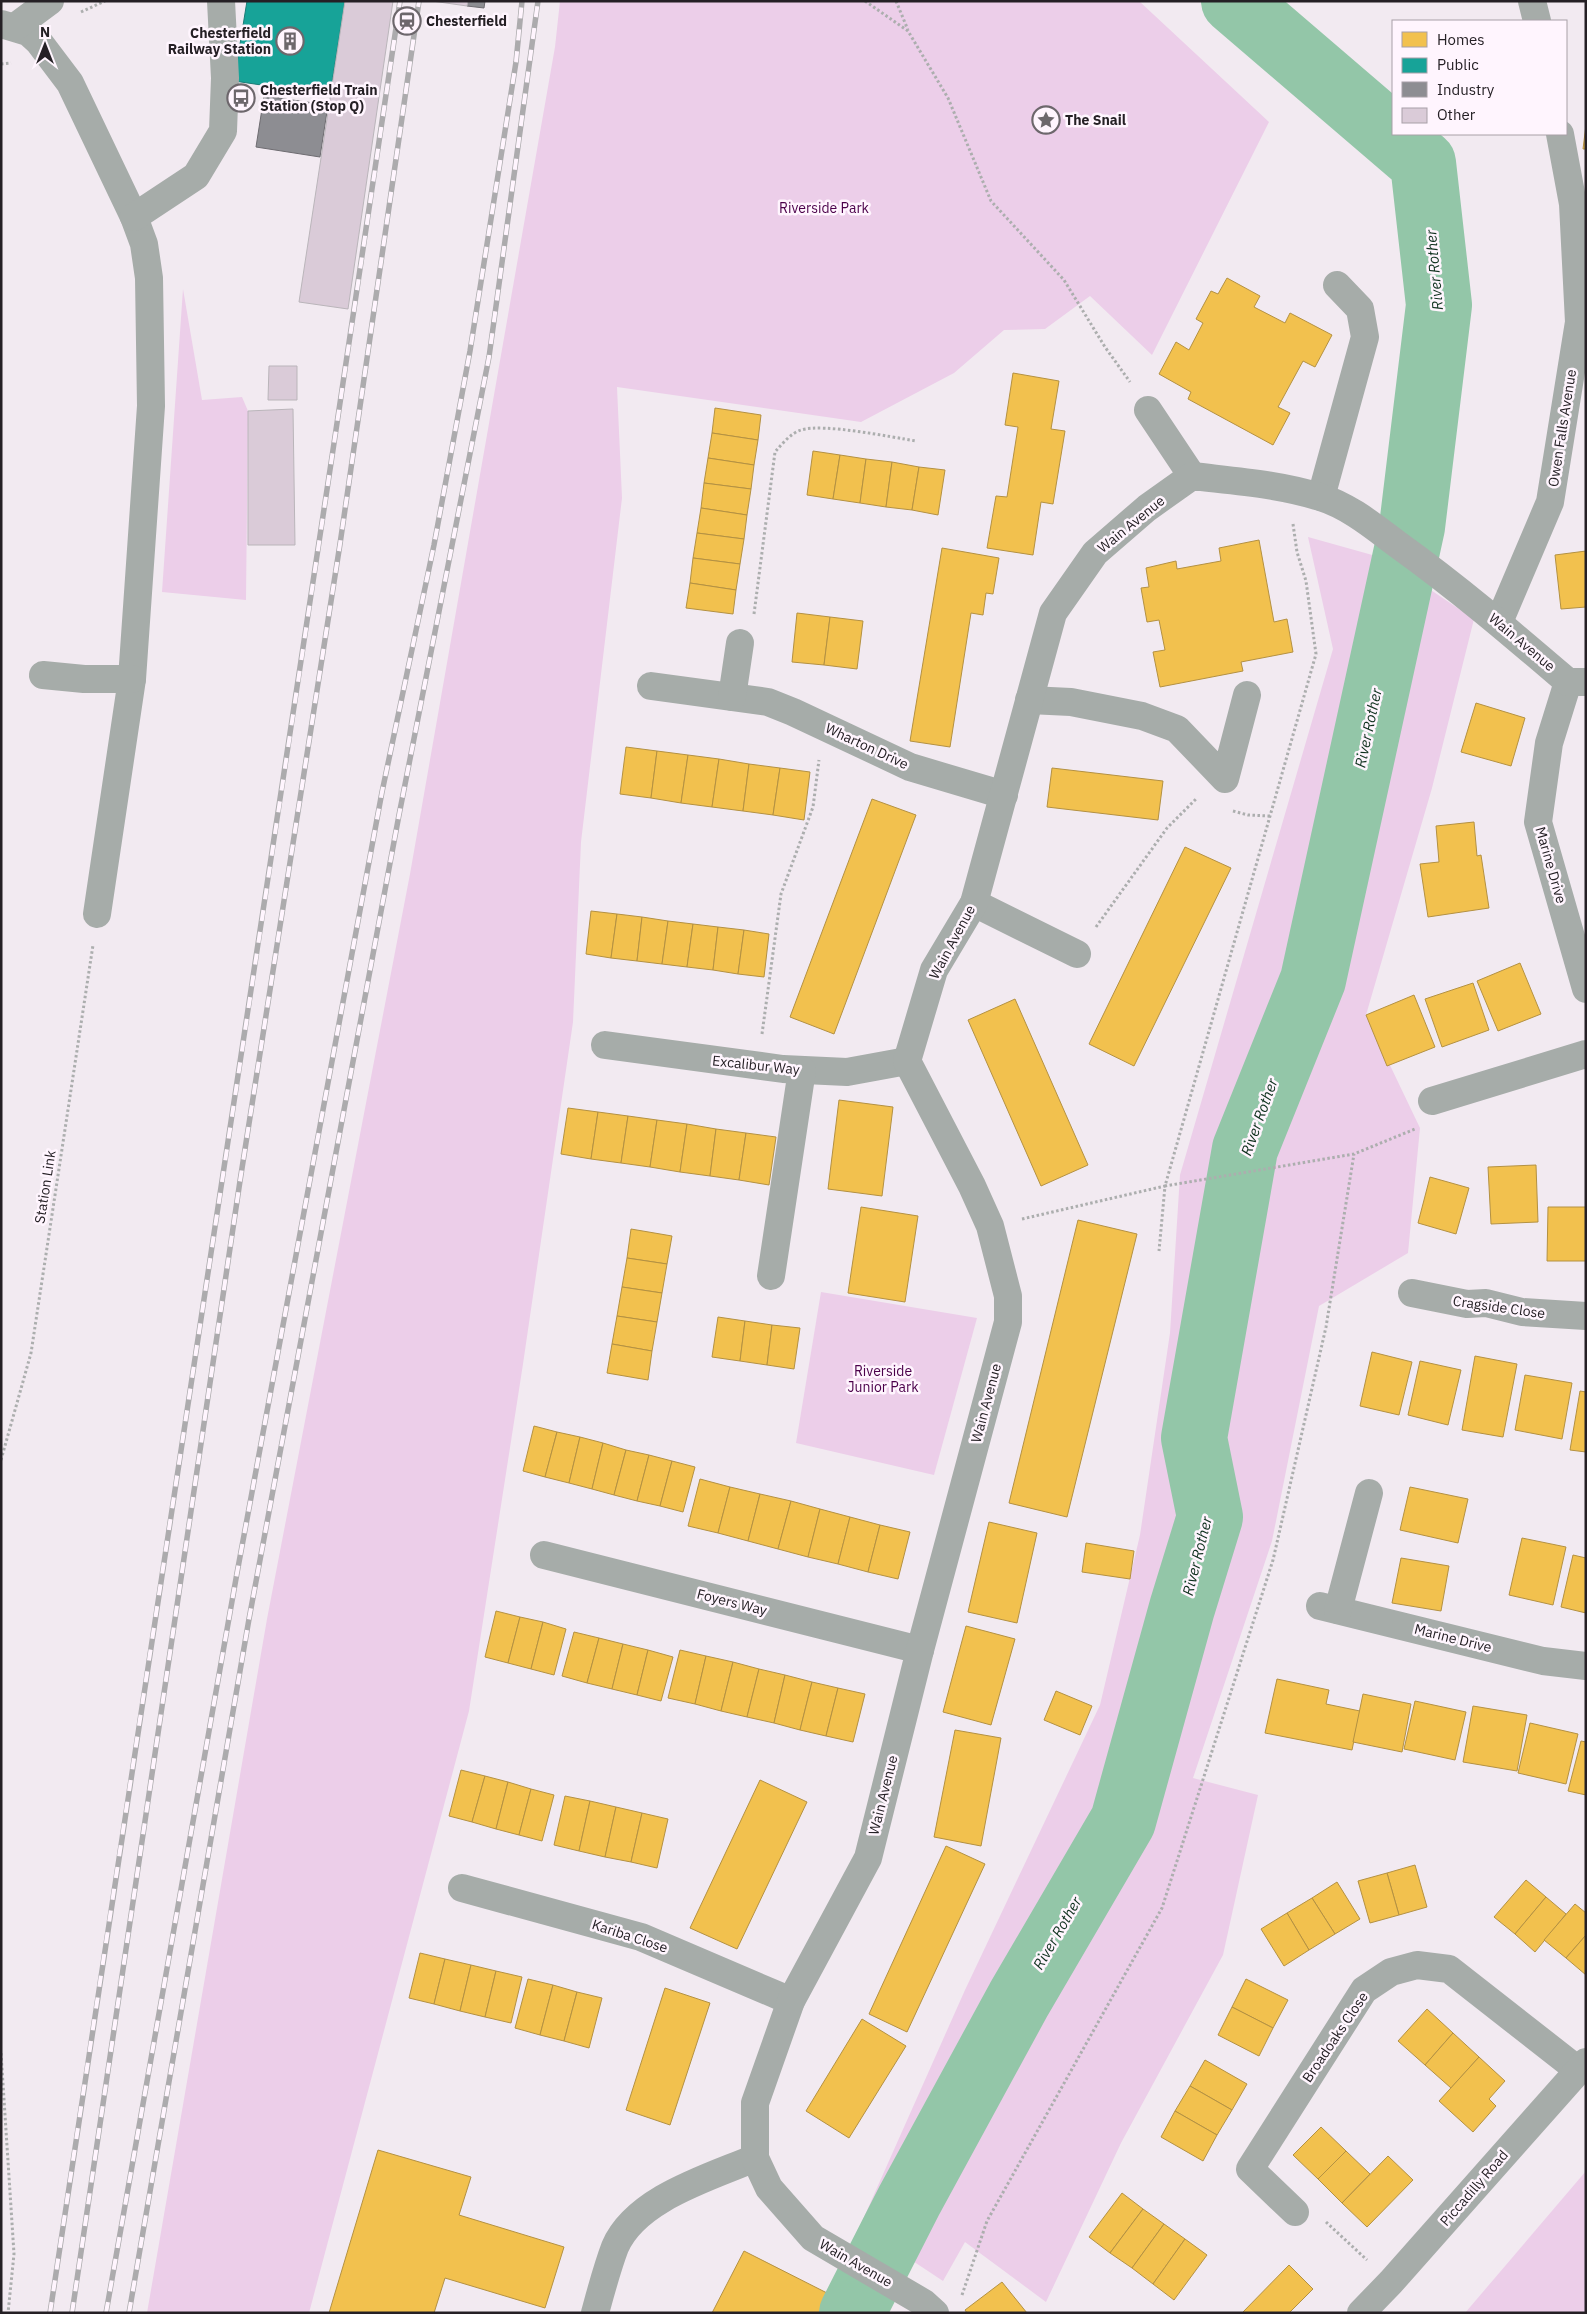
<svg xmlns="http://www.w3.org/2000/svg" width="1587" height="2314" font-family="'IBM Plex Sans',sans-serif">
  <rect width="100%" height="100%" fill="#f2eaf1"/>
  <g fill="#eccee9">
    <path d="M560,1H1139L1269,122L1152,355L1090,296L1045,329L1004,330L954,373L861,422L617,387L622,498L581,842L573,1022L523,1364L469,1711L309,2313H147L267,1619L410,874L555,47Z"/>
    <path d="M183,289L202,400L242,397L248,411L246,600L162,592Z"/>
    <path d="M1308,537L1383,558L1474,619L1432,788L1366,1015L1420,1128L1408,1253L1319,1306L1272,1541L1193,1778L1258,1795L1223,1955L1121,2143L1046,2302L965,2242L943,2281L860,2226L965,1990L1100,1705L1140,1535L1170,1333L1180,1175L1333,649Z"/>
    <path d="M821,1292L977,1318L934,1475L796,1443Z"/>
    <path d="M1586,2171V2313H1465Z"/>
  </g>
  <g fill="#f2c14e" stroke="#b49142">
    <path d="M1586,125V149H1583Z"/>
    <path d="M1227,278L1260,296L1254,307L1285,323L1290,313L1332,335L1315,367L1303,361L1278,407L1290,413L1273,445L1188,399L1191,392L1159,374L1176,342L1189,350L1203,323L1196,319L1211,291L1218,294Z"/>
    <path d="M1013,373L1059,381L1051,429L1065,431L1053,504L1041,502L1033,555L987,548L996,496L1007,497L1018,427L1005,425Z"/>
    <path d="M715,408L761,415L758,440L712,433Z"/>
    <path d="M712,433L758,440L754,465L708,458Z"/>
    <path d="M813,451L840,455L833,499L807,495Z"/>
    <path d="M840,455L866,459L860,503L833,499Z"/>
    <path d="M708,458L754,465L751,489L704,483Z"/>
    <path d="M866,459L892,462L886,507L860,503Z"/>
    <path d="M892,462L919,467L912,510L886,507Z"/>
    <path d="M919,467L945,470L938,515L912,510Z"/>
    <path d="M704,483L751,489L747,515L701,508Z"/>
    <path d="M701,508L747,515L744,539L697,533Z"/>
    <path d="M697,533L744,539L740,564L693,558Z"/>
    <path d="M1259,540L1274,622L1287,619L1293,652L1241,662L1243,671L1160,687L1153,652L1165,650L1159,620L1147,622L1141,588L1149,587L1146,568L1176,561L1177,569L1221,561L1219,548Z"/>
    <path d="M942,548L999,558L993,594L986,593L983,615L971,613L950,747L910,741Z"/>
    <path d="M1586,551V607L1561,609L1555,555Z"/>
    <path d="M693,558L740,564L736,590L690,583Z"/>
    <path d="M690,583L736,590L733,614L686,608Z"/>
    <path d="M797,613L830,617L824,665L792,662Z"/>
    <path d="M830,617L863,621L857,669L824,665Z"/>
    <path d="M1476,703L1525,718L1511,766L1461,752Z"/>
    <path d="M626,747L657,751L651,798L620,794Z"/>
    <path d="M657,751L688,755L681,803L651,798Z"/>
    <path d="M688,755L719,759L712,807L681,803Z"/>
    <path d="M719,759L749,764L743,811L712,807Z"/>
    <path d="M749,764L780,768L773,815L743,811Z"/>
    <path d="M780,768L810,772L804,820L773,815Z"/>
    <path d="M1052,768L1163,781L1158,820L1047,807Z"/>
    <path d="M872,799L916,815L834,1034L790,1017Z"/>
    <path d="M1474,822L1477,856L1481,855L1489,908L1428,917L1420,864L1439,862L1436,826Z"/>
    <path d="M1185,847L1231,868L1134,1066L1089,1044Z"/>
    <path d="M591,911L617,914L611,958L586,954Z"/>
    <path d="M617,914L642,917L637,961L611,958Z"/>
    <path d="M642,917L668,921L662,964L637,961Z"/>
    <path d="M668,921L693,924L687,967L662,964Z"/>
    <path d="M693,924L718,927L713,970L687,967Z"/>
    <path d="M718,927L744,930L738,974L713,970Z"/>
    <path d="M744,930L769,934L764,977L738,974Z"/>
    <path d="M1520,963L1541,1014L1498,1031L1477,981Z"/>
    <path d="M1473,983L1489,1030L1442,1047L1425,999Z"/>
    <path d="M1414,995L1435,1047L1387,1066L1366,1015Z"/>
    <path d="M1015,999L1088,1165L1041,1186L968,1020Z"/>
    <path d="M839,1100L893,1107L882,1196L828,1189Z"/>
    <path d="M568,1108L598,1112L591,1159L561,1154Z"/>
    <path d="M598,1112L628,1116L621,1163L591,1159Z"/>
    <path d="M628,1116L657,1120L650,1167L621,1163Z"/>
    <path d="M657,1120L687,1124L680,1172L650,1167Z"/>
    <path d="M687,1124L716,1129L710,1176L680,1172Z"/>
    <path d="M716,1129L746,1133L739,1180L710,1176Z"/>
    <path d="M746,1133L776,1137L769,1185L739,1180Z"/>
    <path d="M1536,1165L1538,1222L1491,1224L1488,1167Z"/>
    <path d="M1430,1177L1469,1188L1456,1234L1418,1223Z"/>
    <path d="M861,1207L918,1216L905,1302L848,1293Z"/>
    <path d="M1548,1207H1586V1261H1547Z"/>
    <path d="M1078,1220L1137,1234L1067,1517L1009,1503Z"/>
    <path d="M631,1229L672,1236L667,1264L627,1258Z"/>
    <path d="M627,1258L667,1264L662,1293L622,1287Z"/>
    <path d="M622,1287L662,1293L657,1322L617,1316Z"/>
    <path d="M617,1316L657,1322L652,1351L612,1344Z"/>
    <path d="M718,1317L745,1321L740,1361L712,1357Z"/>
    <path d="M745,1321L772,1325L767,1365L740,1361Z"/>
    <path d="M772,1325L800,1328L794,1369L767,1365Z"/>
    <path d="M612,1344L652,1351L648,1380L607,1373Z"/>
    <path d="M1372,1352L1412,1362L1399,1415L1360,1406Z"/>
    <path d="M1475,1356L1517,1364L1503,1437L1462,1430Z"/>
    <path d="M1420,1361L1461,1370L1448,1425L1408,1415Z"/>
    <path d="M1525,1375L1572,1383L1562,1439L1515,1430Z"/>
    <path d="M1580,1391L1586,1392V1452L1570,1450Z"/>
    <path d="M534,1426L557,1432L545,1477L523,1471Z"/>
    <path d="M557,1432L580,1437L569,1483L545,1477Z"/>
    <path d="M580,1437L603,1443L592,1489L569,1483Z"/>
    <path d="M603,1443L626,1450L614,1495L592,1489Z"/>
    <path d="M626,1450L649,1455L637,1501L614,1495Z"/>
    <path d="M649,1455L672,1461L660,1506L637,1501Z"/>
    <path d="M672,1461L695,1467L683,1512L660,1506Z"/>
    <path d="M700,1479L730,1487L718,1533L688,1526Z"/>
    <path d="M730,1487L760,1494L748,1541L718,1533Z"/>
    <path d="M1410,1487L1468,1499L1458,1543L1400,1530Z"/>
    <path d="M760,1494L791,1501L778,1549L748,1541Z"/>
    <path d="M791,1501L820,1509L808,1557L778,1549Z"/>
    <path d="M820,1509L850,1517L838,1564L808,1557Z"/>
    <path d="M850,1517L880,1525L868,1572L838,1564Z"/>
    <path d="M989,1522L1037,1533L1017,1623L968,1612Z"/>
    <path d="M880,1525L910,1532L898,1579L868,1572Z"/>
    <path d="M1522,1538L1566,1547L1553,1605L1509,1595Z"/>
    <path d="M1086,1543L1134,1551L1130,1579L1082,1572Z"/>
    <path d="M1573,1555L1586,1558V1613L1561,1607Z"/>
    <path d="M1401,1558L1449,1566L1441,1611L1392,1603Z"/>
    <path d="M496,1611L520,1617L508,1663L485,1657Z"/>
    <path d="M520,1617L543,1622L531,1669L508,1663Z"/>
    <path d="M543,1622L566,1629L554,1675L531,1669Z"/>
    <path d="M966,1626L1015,1639L991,1725L943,1712Z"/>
    <path d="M574,1632L599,1638L587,1683L562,1676Z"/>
    <path d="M599,1638L623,1644L612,1689L587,1683Z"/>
    <path d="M623,1644L648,1650L637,1695L612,1689Z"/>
    <path d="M648,1650L673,1657L661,1701L637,1695Z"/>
    <path d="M680,1650L706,1656L695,1704L668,1698Z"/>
    <path d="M706,1656L733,1662L721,1711L695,1704Z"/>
    <path d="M733,1662L759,1669L747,1717L721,1711Z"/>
    <path d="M759,1669L785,1675L774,1723L747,1717Z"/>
    <path d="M785,1675L812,1682L800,1730L774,1723Z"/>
    <path d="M1277,1679L1329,1690L1326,1704L1360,1711L1352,1750L1265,1733Z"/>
    <path d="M812,1682L838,1688L826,1736L800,1730Z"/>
    <path d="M838,1688L865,1694L853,1742L826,1736Z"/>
    <path d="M1056,1691L1092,1706L1080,1735L1044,1720Z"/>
    <path d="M1363,1694L1411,1704L1402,1752L1353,1742Z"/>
    <path d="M1415,1701L1466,1712L1455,1760L1404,1749Z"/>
    <path d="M1473,1706L1527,1715L1517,1771L1463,1762Z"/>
    <path d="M1530,1723L1578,1734L1566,1784L1518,1773Z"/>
    <path d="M955,1730L1001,1738L981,1846L934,1837Z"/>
    <path d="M1581,1741L1586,1742V1795L1568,1791Z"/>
    <path d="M461,1770L485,1776L472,1822L449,1816Z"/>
    <path d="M485,1776L508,1782L496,1829L472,1822Z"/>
    <path d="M760,1780L807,1802L737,1949L690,1928Z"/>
    <path d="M508,1782L531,1789L519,1835L496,1829Z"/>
    <path d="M531,1789L554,1795L542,1841L519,1835Z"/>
    <path d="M565,1796L590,1801L579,1851L554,1845Z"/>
    <path d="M590,1801L616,1807L605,1857L579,1851Z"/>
    <path d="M616,1807L642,1813L631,1862L605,1857Z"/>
    <path d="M642,1813L668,1819L657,1868L631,1862Z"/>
    <path d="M946,1846L985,1864L907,2032L869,2014Z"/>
    <path d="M1415,1865L1427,1907L1399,1915L1387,1873Z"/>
    <path d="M1387,1873L1399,1915L1370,1923L1358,1881Z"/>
    <path d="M1526,1880L1546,1897L1515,1934L1494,1917Z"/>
    <path d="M1337,1882L1360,1919L1335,1934L1312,1898Z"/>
    <path d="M1546,1897L1566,1914L1535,1952L1515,1934Z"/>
    <path d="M1312,1898L1335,1934L1309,1950L1287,1913Z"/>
    <path d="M1575,1904L1586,1913V1935L1566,1958L1544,1940Z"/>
    <path d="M1287,1913L1309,1950L1284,1966L1261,1929Z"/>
    <path d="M1586,1935V1975L1566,1958Z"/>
    <path d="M420,1953L445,1959L434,2004L409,1998Z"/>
    <path d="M445,1959L471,1965L460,2011L434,2004Z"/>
    <path d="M471,1965L496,1971L485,2017L460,2011Z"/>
    <path d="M496,1971L522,1977L511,2023L485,2017Z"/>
    <path d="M528,1979L553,1985L540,2035L515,2028Z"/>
    <path d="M1246,1979L1288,2000L1273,2028L1232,2007Z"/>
    <path d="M553,1985L577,1992L564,2041L540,2035Z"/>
    <path d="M665,1988L710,2003L670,2125L626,2110Z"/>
    <path d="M577,1992L602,1998L589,2048L564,2041Z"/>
    <path d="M1232,2007L1273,2028L1259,2056L1218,2035Z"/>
    <path d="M1427,2009L1453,2033L1425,2065L1398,2041Z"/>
    <path d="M862,2019L906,2046L849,2138L806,2111Z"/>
    <path d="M1453,2033L1479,2057L1451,2088L1425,2065Z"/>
    <path d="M1479,2057L1505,2081L1489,2099L1496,2106L1473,2132L1439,2101Z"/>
    <path d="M1205,2060L1247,2084L1232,2110L1190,2086Z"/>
    <path d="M1190,2086L1232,2110L1217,2135L1175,2111Z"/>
    <path d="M1175,2111L1217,2135L1203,2161L1161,2137Z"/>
    <path d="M1321,2127L1346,2151L1318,2179L1293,2155Z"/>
    <path d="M378,2150L471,2177L459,2215L564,2247L545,2308L445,2278L434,2313H329Z"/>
    <path d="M1346,2151L1370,2174L1342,2203L1318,2179Z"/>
    <path d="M1388,2156L1413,2180L1367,2227L1342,2203Z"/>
    <path d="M1122,2193L1143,2209L1110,2253L1089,2237Z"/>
    <path d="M1143,2209L1164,2224L1132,2268L1110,2253Z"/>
    <path d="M1164,2224L1185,2239L1153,2284L1132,2268Z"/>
    <path d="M1185,2239L1207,2255L1174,2300L1153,2284Z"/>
    <path d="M744,2251L829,2294L820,2313H712Z"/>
    <path d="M1289,2265L1313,2289L1289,2313H1242Z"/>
    <path d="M1002,2282L1027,2313H967L965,2310Z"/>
  </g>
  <path fill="#17a398" stroke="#1b7c76" d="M247,1H345L330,95L234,81Z"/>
  <g fill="#8d8d92" stroke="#6e6c71">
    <path d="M468,1H485L484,8L467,6Z"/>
    <path d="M264,96L328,105L320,157L256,147Z"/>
  </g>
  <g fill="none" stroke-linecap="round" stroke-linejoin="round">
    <path stroke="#93c6a8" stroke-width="66" d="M852,2313L909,2201L1019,1999L1123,1821L1182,1608L1210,1517L1194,1438L1245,1149L1313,980L1412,527L1439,305L1423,163L1234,1"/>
  </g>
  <g fill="#dacbd8" stroke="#bab5ba">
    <path d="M345,1H393L348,309L299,302Z"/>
    <path d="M432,1H468L467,6Z"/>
    <path d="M269,366H297V400H268Z"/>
    <path d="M293,409L295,545H248V411Z"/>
  </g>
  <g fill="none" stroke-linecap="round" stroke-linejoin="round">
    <g stroke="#acaeae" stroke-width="3" stroke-dasharray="2.5 2.5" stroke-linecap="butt">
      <path d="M865,1L908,31L948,98L991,201L1064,280L1105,347L1130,382"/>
      <path d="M896,1L908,30"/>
      <path d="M81,12L105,1"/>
      <path d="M1,64L11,63"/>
      <path d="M1293,524L1297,552L1306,581L1316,654L1165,1186L1354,1154L1415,1129"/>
      <path d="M754,614L775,452C782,444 791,433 801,430C823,423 891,437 916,441"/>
      <path d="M1233,811L1248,815L1270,816"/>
      <path d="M1096,927L1167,828L1197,798"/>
      <path d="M762,1034L781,894L813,807L819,760"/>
      <path d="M1022,1219L1165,1186L1159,1251"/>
      <path d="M1,1460L31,1353L93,945"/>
      <path d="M1,2053L14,2254L8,2313"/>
      <path d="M1326,2222L1367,2260"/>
      <path d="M962,2295L987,2221L1162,1908L1273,1560L1326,1327L1354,1154"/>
    </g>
    <g stroke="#a6aca9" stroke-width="28">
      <path d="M1532,1L1537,21"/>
      <path d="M1,24L28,32L39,42L70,83L134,217L144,244L149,278L151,406L132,679L97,914"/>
      <path d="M15,27L50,1"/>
      <path d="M134,217L196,176L223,131L225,78L221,1"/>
      <path d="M1148,410L1192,476"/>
      <path d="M1321,497L1365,337L1360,309L1337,285"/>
      <path d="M1499,622L1550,502L1579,322L1573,204L1560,134"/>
      <path d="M43,675L84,679H132"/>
      <path d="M1568,682L1549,743L1538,822L1586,989"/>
      <path d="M651,686L768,702L793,712L910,767L1004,795"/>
      <path d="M732,697L740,643"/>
      <path d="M1029,700L1071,702L1142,716L1177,729L1225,779L1247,695"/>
      <path d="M974,903L1077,954"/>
      <path d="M605,1045L783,1069L847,1072L907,1061"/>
      <path d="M1432,1101L1586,1054"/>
      <path d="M771,1276L802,1070"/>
      <path d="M1412,1293L1467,1304L1486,1303L1522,1312L1586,1316"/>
      <path d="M544,1555L920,1650"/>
      <path d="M1320,1606L1543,1661L1586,1666"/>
      <path d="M1338,1610L1369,1493"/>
      <path d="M462,1888L641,1937L791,2001"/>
      <path d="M1295,2212L1250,2169L1364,1990L1391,1972L1417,1965L1449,1969L1578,2070"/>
      <path d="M595,2313C601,2291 607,2268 615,2247C636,2198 711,2177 755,2158"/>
      <path d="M935,2313L924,2303L813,2238L769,2188L755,2158V2103L791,2001L868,1858L920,1650L1008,1322V1296L990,1226L972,1186L907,1061L934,970L974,903L1053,613L1095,553L1147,508L1192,476C1234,481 1279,484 1320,497C1349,506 1373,526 1397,544C1457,587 1512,634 1568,682H1586"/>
      <path d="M1361,2313L1391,2282L1586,2062"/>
    </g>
    <g stroke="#acabad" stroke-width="5.5">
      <g id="rail">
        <path d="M50,2313C166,1542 286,772 400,1"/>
        <path d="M72,2313L240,1181L340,544L419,1"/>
        <path d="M106,2313L237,1573L382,792L434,545L470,351L516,62L522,1"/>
        <path d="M129,2313L249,1619L399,815L489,357L538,1"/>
      </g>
    </g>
    <use href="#rail" stroke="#fff5fe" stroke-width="4" stroke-dasharray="11" stroke-linecap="butt"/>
  </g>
  <defs>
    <g id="station-ring" transform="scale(1.4375)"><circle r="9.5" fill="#fff5fe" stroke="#6d676c" stroke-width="1.5"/><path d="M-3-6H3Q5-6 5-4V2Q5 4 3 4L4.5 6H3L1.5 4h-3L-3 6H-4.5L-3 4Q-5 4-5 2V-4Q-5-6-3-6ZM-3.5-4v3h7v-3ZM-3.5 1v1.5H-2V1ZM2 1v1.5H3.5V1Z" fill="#6d676c"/></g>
    <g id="building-ring" transform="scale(1.4375)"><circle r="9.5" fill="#fff5fe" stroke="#6d676c" stroke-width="1.5"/><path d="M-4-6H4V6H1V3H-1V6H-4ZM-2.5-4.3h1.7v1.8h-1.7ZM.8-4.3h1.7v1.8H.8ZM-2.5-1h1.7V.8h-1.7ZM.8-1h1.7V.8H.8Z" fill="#6d676c"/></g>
    <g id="bus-ring" transform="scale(1.4375)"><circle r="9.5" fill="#fff5fe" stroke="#6d676c" stroke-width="1.5"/><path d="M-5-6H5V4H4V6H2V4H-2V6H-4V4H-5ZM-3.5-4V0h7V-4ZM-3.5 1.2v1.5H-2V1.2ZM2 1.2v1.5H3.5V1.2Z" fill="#6d676c"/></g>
    <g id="sight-ring" transform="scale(1.4375)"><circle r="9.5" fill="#fff5fe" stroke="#6d676c" stroke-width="1.5"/><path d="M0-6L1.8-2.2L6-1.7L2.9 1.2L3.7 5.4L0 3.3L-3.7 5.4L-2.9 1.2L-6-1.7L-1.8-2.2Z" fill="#6d676c"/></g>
  </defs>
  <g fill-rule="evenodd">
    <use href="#station-ring" x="407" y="21"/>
    <use href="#building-ring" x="290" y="41"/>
    <use href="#bus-ring" x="241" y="98"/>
    <use href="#sight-ring" x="1046" y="120"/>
  </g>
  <g text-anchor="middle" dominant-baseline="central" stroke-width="5" stroke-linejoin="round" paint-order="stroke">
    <g font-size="14" font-weight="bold" fill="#252025" stroke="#fff5fe" text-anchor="start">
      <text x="426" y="21">Chesterfield</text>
      <text x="271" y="33" text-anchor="end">Chesterfield<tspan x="271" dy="16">Railway Station</tspan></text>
      <text x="260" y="90">Chesterfield Train<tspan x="260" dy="16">Station (Stop Q)</tspan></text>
      <text x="1065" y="120">The Snail</text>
    </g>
    <g font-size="14" fill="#4b004a" stroke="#fff5fe">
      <text x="824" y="208">Riverside Park</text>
      <text x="883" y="1371">Riverside<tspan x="883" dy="16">Junior Park</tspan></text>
    </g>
    <g font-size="14" fill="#252025" stroke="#fff5fe">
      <text transform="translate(1562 428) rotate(-81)">Owen Falls Avenue</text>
      <text transform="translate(1131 524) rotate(-39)">Wain Avenue</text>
      <text transform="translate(1522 642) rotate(40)">Wain Avenue</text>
      <text transform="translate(867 746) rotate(25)">Wharton Drive</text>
      <text transform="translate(1551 865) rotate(74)">Marine Drive</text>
      <text transform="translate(952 942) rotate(-62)">Wain Avenue</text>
      <text transform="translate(756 1065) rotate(6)">Excalibur Way</text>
      <text transform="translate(45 1187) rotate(-81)">Station Link</text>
      <text transform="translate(1499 1307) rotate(8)">Cragside Close</text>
      <text transform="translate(986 1403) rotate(-75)">Wain Avenue</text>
      <text transform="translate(732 1602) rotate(14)">Foyers Way</text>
      <text transform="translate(1453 1638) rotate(14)">Marine Drive</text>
      <text transform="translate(883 1795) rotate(-76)">Wain Avenue</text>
      <text transform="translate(630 1936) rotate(18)">Kariba Close</text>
      <text transform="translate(1335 2037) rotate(-56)">Broadoaks Close</text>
      <text transform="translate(1474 2188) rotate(-49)">Piccadilly Road</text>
      <text transform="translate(856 2263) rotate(30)">Wain Avenue</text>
    </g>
    <g font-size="15" font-style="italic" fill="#0f311e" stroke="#fff5fe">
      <text transform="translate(1434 270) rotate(-95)">River Rother</text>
      <text transform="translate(1368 728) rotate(-78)">River Rother</text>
      <text transform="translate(1259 1117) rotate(-70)">River Rother</text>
      <text transform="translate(1197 1556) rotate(-76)">River Rother</text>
      <text transform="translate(1057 1933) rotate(-60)">River Rother</text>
    </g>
  </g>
  <rect width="1587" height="2314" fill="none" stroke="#252025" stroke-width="5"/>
  <rect x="1392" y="20" width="175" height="115" fill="#fff5fe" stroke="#a8a0a7"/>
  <rect x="1402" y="32" width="25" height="15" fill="#f2c14e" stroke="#a8a0a7"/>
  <text x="1437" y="45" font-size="15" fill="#252025">Homes</text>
  <rect x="1402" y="58" width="25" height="15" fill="#17a398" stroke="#a8a0a7"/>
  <text x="1437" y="70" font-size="15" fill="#252025">Public</text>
  <rect x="1402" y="82" width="25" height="15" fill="#8d8d92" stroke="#a8a0a7"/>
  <text x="1437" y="95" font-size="15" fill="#252025">Industry</text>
  <rect x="1402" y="108" width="25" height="15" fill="#dacbd8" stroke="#a8a0a7"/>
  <text x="1437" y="120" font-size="15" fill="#252025">Other</text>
  <g transform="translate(45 45)" stroke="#fff5fe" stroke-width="4" paint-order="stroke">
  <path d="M0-4L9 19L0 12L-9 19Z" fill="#252025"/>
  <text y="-8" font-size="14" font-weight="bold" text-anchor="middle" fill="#252025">N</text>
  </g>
</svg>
